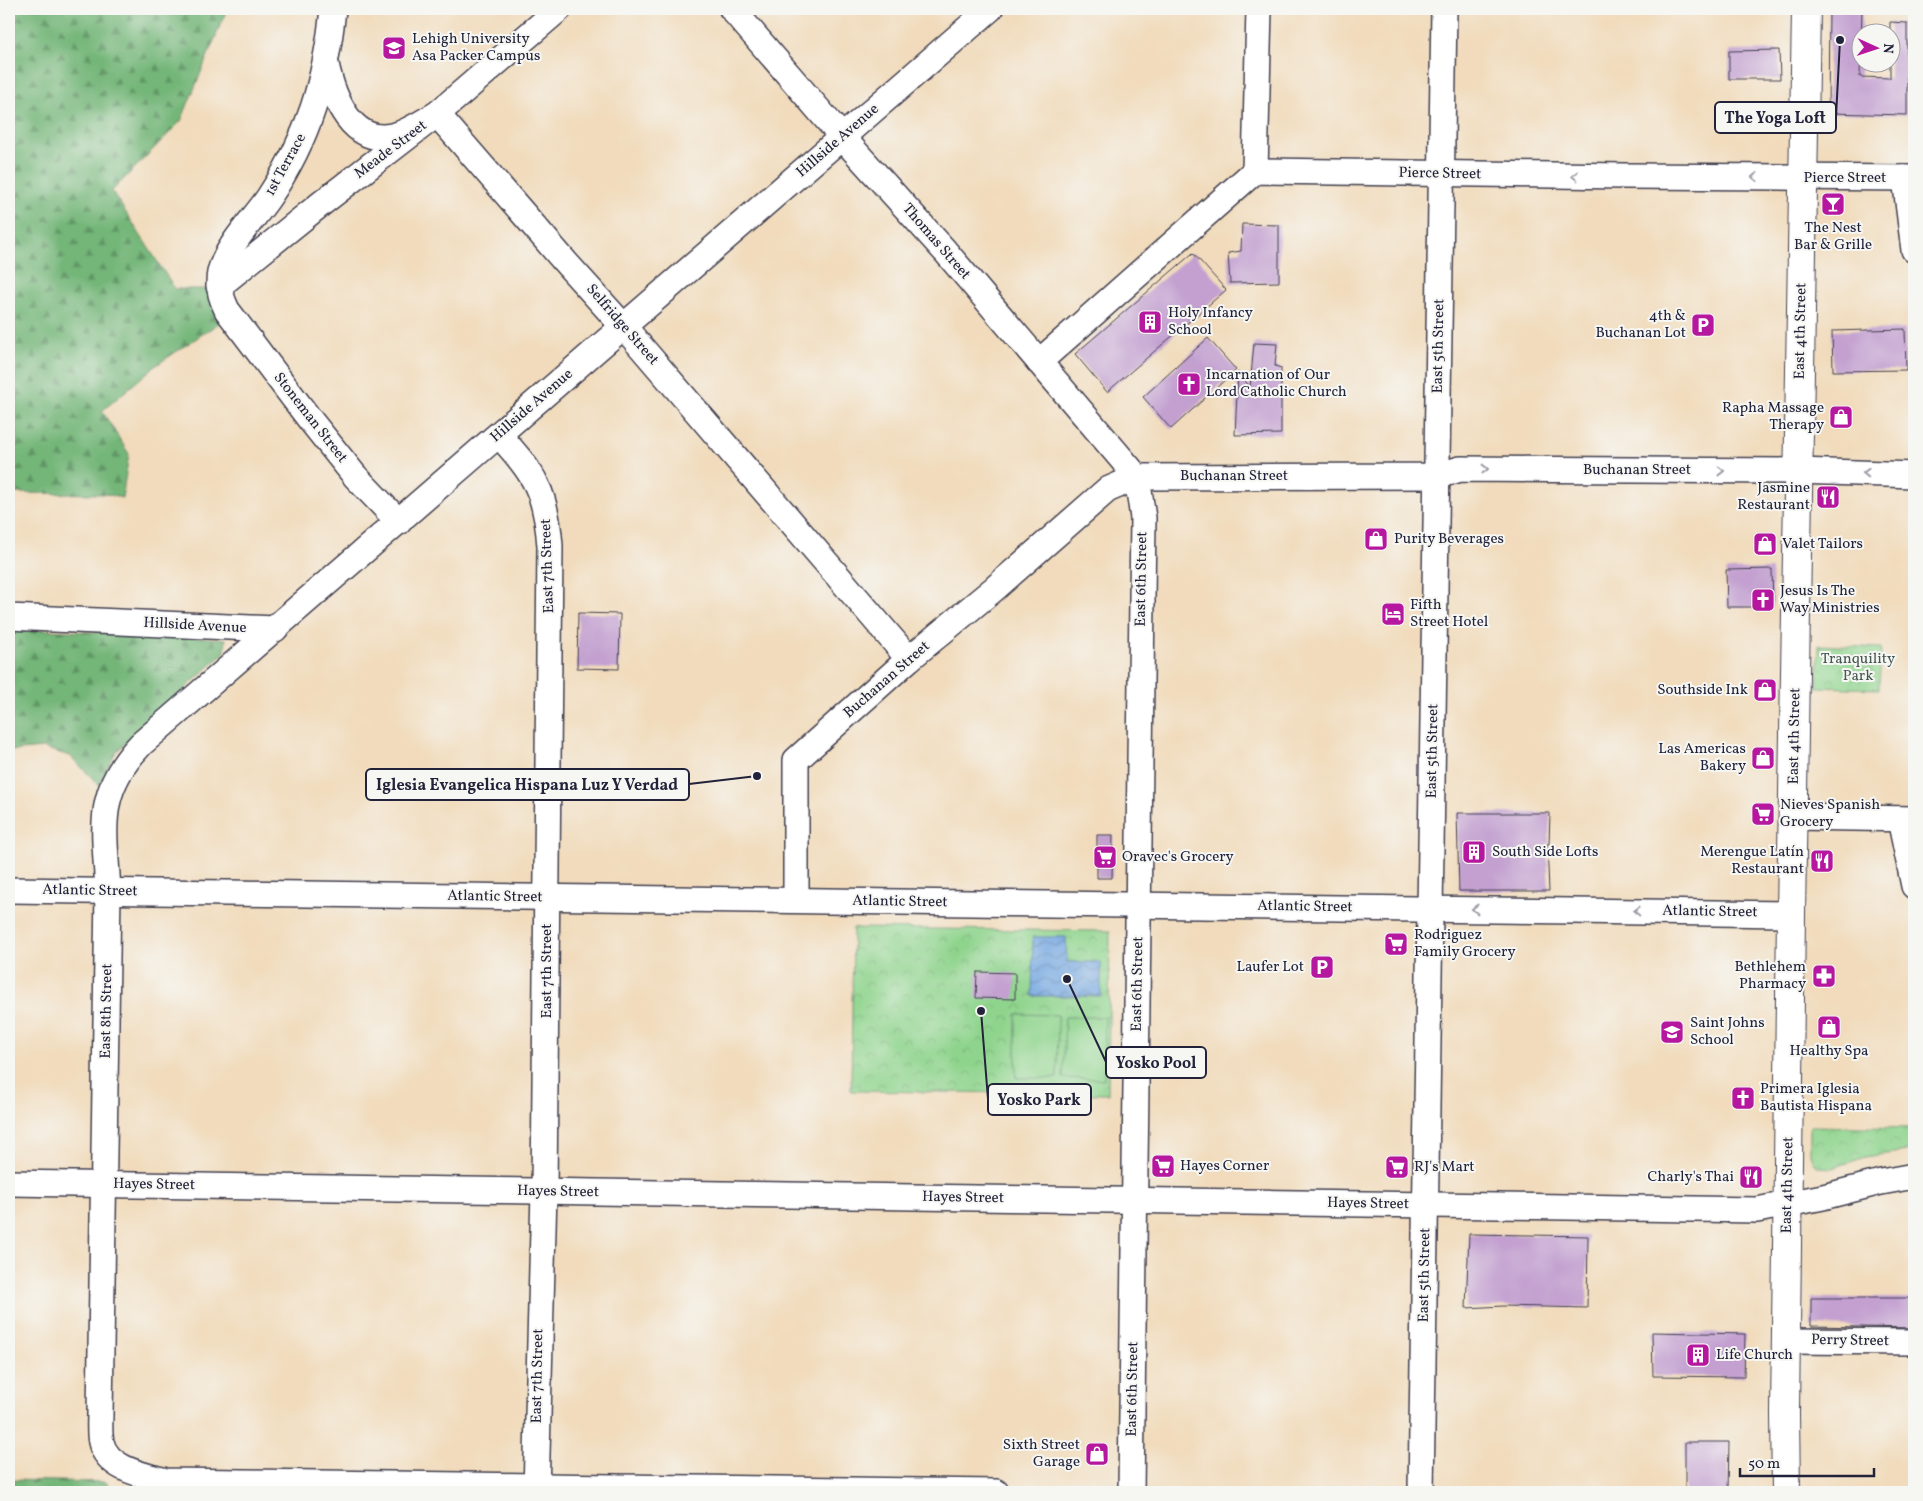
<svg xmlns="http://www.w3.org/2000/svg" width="1923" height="1501" font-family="Vollkorn,serif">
  <defs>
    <pattern id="forest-firs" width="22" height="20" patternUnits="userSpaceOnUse" patternTransform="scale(1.25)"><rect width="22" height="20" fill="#73b678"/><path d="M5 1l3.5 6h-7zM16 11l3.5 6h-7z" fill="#5e9464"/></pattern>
    <pattern id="park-crowns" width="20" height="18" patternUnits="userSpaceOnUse" patternTransform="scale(1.25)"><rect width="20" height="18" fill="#8fd48d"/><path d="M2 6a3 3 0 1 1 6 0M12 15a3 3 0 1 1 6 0" fill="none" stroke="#7bb67b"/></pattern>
    <pattern id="water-waves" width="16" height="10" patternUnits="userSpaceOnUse" patternTransform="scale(1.25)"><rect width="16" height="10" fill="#76a8e1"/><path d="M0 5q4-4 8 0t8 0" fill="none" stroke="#6088b8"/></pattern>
  </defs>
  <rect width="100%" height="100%" fill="#f6f6f2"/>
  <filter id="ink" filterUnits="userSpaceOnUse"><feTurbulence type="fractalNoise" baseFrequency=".02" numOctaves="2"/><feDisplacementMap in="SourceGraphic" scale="10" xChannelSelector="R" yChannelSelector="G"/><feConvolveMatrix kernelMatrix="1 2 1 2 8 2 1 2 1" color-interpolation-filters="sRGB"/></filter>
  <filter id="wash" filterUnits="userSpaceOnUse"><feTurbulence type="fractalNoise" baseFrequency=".0096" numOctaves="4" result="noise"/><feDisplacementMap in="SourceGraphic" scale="20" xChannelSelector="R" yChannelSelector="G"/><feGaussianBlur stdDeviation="1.12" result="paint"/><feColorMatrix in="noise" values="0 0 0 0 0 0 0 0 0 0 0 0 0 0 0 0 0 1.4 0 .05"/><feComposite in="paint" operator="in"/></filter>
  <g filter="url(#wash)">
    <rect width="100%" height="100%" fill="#f1dbbc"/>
    <g fill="url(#forest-firs)" stroke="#4a6c5a">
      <path d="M9,9H227L181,121L112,191L175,289H209L219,323L155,366L102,411L129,454L122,498L106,494L9,493Z"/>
      <path d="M9,628L226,639L225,652L116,752L99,785L70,756L43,748L9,751Z"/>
      <path d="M9,1480L106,1482L114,1492H9Z"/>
    </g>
    <g fill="url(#park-crowns)" stroke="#587b64">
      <path d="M1819,645L1881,648L1879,689L1817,687Z"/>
      <path d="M853,928L1110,931L1108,1094L851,1091Z"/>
      <path d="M1810,1126L1914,1128V1150L1865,1157L1833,1168L1818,1167L1813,1163L1810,1154Z"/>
    </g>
    <g fill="#8fd48d" stroke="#587b64">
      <path d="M1016,1014L1058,1015L1057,1078H1016Z"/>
      <path d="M1065,1017H1105L1104,1079L1063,1078Z"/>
    </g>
    <path fill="url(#water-waves)" stroke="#4c658e" d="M1033,937H1066L1067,962H1101V996H1032Z"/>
    <g id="blocks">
      <g fill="#c3a0d0">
        <path d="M1829,9H1862L1860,77L1890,78V22L1907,23V115L1828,113Z"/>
        <path d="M1779,50L1780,79H1729V51Z"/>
        <path d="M1242,224L1279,225V282L1230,283L1228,253L1241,251Z"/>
        <path d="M1193,253L1226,290L1107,392L1075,354Z"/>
        <path d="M1905,329L1906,370L1833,371L1832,331Z"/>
        <path d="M1208,338L1236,370L1171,429L1143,397Z"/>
        <path d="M1254,343L1277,344L1275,366L1281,368V434L1235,435L1238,372L1250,387Z"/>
        <path d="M1772,569L1773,607H1727L1726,570Z"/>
        <path d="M578,613L620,614L619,669L577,668Z"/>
        <path d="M1457,813H1550L1549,844H1547L1549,891H1459Z"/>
        <path d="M1097,835H1113L1112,878H1097Z"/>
        <path d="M977,972L1015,973V999L976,998Z"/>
        <path d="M1469,1234L1588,1236L1587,1308L1503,1306L1466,1308Z"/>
        <path d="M1811,1298H1914V1328L1811,1326Z"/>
        <path d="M1652,1332L1745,1334L1744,1377L1653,1376Z"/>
        <path d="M1685,1442H1729L1728,1492H1685Z"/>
      </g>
    </g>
  </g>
  <g filter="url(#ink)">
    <use href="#blocks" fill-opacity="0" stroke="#413e4e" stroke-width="1"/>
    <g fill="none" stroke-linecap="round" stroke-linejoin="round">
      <g stroke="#413e4e" stroke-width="28">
        <g id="minor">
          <path d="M333,9C326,79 309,138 269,197C254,219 231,241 222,266C216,281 220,296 227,310L311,421L355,476L399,522"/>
          <path d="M732,9L842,137L945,251L1137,477L1143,518L1131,1492"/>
          <path d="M990,9L141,744C94,793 105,830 108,891L100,1414C100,1422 99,1433 101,1442C107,1469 143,1475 166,1481L996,1492"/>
          <path d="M326,64C333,97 352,148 396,135C410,131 424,121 437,114L567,264L624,327L909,659"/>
          <path d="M1255,171L1259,9"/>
          <path d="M1905,178L1914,250"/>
          <path d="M219,286L322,203L437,114L559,9"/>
          <path d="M1039,362L1255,171L1624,176L1914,178"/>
          <path d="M499,435C535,475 546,491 550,546L544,1192L536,1492"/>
          <path d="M9,617L275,629"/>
          <path d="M1793,817L1914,819"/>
          <path d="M1900,819L1914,886"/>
          <path d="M9,890L1791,914"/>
          <path d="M796,900V760L909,659L994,589L1107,490L1137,477L1437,476L1460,469L1799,471L1914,475"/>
          <path d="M9,1183L1757,1210L1823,1197L1881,1182L1914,1176"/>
          <path d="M1787,1341L1914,1342"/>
          <path d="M1421,1492L1444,9"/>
        </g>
      </g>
      <g stroke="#413e4e" stroke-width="30">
        <path id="major" d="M1786,1492L1785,1413L1791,914L1806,9"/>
      </g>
      <use href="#minor" stroke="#fff" stroke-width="25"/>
      <use href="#major" stroke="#fff" stroke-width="28"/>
    </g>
    <defs><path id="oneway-chevron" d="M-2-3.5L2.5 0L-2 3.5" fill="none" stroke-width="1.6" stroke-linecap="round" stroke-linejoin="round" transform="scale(1.25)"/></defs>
    <g stroke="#9c9ca7">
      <use href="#oneway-chevron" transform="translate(1575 176) rotate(-179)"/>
      <use href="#oneway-chevron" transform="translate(1755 177) rotate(-180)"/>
      <use href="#oneway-chevron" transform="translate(1485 469)"/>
      <use href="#oneway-chevron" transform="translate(1721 471) rotate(1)"/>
      <use href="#oneway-chevron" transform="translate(1866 473) rotate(-178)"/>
      <use href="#oneway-chevron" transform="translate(1475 909) rotate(-179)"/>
      <use href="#oneway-chevron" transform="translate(1637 911) rotate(-179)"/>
    </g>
  </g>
  <defs>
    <g id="university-square" transform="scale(1.25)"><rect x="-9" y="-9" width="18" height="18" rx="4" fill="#b5179e" stroke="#f6f6f2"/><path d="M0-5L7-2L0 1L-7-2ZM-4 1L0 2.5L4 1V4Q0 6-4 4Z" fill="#fff"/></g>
    <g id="bar-square" transform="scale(1.25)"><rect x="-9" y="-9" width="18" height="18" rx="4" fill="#b5179e" stroke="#f6f6f2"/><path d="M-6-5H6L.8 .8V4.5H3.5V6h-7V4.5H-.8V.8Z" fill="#fff"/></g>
    <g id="building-square" transform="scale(1.25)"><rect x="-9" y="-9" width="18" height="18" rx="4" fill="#b5179e" stroke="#f6f6f2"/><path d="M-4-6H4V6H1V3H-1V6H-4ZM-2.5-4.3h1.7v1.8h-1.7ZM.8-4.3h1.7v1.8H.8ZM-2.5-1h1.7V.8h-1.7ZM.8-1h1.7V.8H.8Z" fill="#fff"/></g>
    <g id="parking-square" transform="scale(1.25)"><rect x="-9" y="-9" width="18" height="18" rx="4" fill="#b5179e" stroke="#f6f6f2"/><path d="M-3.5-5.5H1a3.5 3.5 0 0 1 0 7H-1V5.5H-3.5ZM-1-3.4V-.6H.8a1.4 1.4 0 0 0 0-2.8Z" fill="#fff"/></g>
    <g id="church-square" transform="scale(1.25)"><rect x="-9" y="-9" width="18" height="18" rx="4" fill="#b5179e" stroke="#f6f6f2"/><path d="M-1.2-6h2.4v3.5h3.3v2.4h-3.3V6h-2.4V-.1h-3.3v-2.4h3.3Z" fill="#fff"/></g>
    <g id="shop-square" transform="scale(1.25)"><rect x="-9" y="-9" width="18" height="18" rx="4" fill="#b5179e" stroke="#f6f6f2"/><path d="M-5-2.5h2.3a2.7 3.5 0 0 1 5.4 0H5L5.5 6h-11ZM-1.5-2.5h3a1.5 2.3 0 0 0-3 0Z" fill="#fff"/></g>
    <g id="restaurant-square" transform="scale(1.25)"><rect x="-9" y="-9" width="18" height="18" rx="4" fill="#b5179e" stroke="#f6f6f2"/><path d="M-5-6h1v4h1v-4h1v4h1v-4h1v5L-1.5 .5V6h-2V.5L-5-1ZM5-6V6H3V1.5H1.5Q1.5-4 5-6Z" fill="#fff"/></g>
    <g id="hotel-square" transform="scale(1.25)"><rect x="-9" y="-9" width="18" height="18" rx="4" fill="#b5179e" stroke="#f6f6f2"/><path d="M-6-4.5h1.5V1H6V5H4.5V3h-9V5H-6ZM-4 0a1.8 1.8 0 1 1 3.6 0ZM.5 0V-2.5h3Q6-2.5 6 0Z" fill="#fff"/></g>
    <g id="supermarket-square" transform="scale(1.25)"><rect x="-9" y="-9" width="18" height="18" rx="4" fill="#b5179e" stroke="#f6f6f2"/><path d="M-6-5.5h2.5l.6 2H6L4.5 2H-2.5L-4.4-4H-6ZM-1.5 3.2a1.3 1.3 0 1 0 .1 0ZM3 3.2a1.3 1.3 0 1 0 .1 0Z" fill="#fff"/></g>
    <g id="pharmacy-square" transform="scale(1.25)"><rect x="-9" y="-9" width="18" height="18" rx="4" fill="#b5179e" stroke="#f6f6f2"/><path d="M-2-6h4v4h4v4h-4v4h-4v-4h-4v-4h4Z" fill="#fff"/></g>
    <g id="school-square" transform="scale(1.25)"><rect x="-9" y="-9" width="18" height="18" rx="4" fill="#b5179e" stroke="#f6f6f2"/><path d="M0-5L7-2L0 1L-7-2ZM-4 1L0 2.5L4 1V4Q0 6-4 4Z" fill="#fff"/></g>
  </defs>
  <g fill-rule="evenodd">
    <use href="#university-square" x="394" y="48"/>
    <use href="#bar-square" x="1833" y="204"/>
    <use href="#building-square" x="1150" y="322"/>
    <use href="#parking-square" x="1703" y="325"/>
    <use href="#church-square" x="1189" y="384"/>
    <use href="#shop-square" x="1841" y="417"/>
    <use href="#restaurant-square" x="1828" y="497"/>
    <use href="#shop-square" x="1376" y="539"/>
    <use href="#shop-square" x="1765" y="544"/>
    <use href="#church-square" x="1763" y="600"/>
    <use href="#hotel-square" x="1393" y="614"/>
    <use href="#shop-square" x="1765" y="690"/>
    <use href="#shop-square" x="1763" y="758"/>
    <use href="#supermarket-square" x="1763" y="814"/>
    <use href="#building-square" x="1474" y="852"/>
    <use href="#supermarket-square" x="1105" y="857"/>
    <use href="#restaurant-square" x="1822" y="861"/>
    <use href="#supermarket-square" x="1396" y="944"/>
    <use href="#parking-square" x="1322" y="967"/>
    <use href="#pharmacy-square" x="1824" y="976"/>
    <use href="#shop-square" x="1829" y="1027"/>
    <use href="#school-square" x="1672" y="1032"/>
    <use href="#church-square" x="1743" y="1098"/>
    <use href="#supermarket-square" x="1163" y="1166"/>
    <use href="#supermarket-square" x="1397" y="1167"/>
    <use href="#restaurant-square" x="1751" y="1177"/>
    <use href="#building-square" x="1698" y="1355"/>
    <use href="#shop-square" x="1097" y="1454"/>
  </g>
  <g text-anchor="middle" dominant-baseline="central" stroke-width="4" stroke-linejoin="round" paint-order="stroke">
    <g font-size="15" fill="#22223b" stroke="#f6f6f2" text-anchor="start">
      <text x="412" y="39">Lehigh University<tspan x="412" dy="17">Asa Packer Campus</tspan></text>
      <text x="1833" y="228" text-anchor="middle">The Nest<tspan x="1833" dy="17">Bar &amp; Grille</tspan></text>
      <text x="1168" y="313">Holy Infancy<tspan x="1168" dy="17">School</tspan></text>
      <text x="1686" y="316" text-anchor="end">4th &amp;<tspan x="1686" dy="17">Buchanan Lot</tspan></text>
      <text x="1206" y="375">Incarnation of Our<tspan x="1206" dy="17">Lord Catholic Church</tspan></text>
      <text x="1824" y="408" text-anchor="end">Rapha Massage<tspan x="1824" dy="17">Therapy</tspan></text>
      <text x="1810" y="488" text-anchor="end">Jasmine<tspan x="1810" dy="17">Restaurant</tspan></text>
      <text x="1394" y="539">Purity Beverages</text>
      <text x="1782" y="544">Valet Tailors</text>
      <text x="1780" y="591">Jesus Is The<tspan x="1780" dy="17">Way Ministries</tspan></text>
      <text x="1410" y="605">Fifth<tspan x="1410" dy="17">Street Hotel</tspan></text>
      <text x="1748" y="690" text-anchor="end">Southside Ink</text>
      <text x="1746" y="749" text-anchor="end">Las Americas<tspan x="1746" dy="17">Bakery</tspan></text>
      <text x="1780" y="805">Nieves Spanish<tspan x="1780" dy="17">Grocery</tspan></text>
      <text x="1492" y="852">South Side Lofts</text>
      <text x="1804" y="852" text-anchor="end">Merengue Latín<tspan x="1804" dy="17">Restaurant</tspan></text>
      <text x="1122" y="857">Oravec's Grocery</text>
      <text x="1414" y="935">Rodriguez<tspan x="1414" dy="17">Family Grocery</tspan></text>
      <text x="1304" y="967" text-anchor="end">Laufer Lot</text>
      <text x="1806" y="967" text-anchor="end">Bethlehem<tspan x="1806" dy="17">Pharmacy</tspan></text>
      <text x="1690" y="1023">Saint Johns<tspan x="1690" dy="17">School</tspan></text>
      <text x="1829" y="1051" text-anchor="middle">Healthy Spa</text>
      <text x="1760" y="1089">Primera Iglesia<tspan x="1760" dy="17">Bautista Hispana</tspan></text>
      <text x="1180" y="1166">Hayes Corner</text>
      <text x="1414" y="1167">RJ's Mart</text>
      <text x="1734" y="1177" text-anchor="end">Charly's Thai</text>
      <text x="1716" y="1355">Life Church</text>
      <text x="1080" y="1445" text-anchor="end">Sixth Street<tspan x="1080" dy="17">Garage</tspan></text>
    </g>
    <g font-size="15" fill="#22223b" stroke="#f6f6f2">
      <text transform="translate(838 141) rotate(-41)">Hillside Avenue</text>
      <text transform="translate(391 150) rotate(-37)">Meade Street</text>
      <text transform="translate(286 165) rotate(-61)">1st Terrace</text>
      <text transform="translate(1440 174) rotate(1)">Pierce Street</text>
      <text x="1845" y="178">Pierce Street</text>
      <text transform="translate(936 242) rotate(49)">Thomas Street</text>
      <text transform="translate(622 325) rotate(49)">Selfridge Street</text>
      <text transform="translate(1801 331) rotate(-89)">East 4th Street</text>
      <text transform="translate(1439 346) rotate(-89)">East 5th Street</text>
      <text transform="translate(532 406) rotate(-41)">Hillside Avenue</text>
      <text transform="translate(310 418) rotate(52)">Stoneman Street</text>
      <text x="1637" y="470">Buchanan Street</text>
      <text x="1234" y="476">Buchanan Street</text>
      <text transform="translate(548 566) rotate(-92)">East 7th Street</text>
      <text transform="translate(1142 579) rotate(-89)">East 6th Street</text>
      <text transform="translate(195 626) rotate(3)">Hillside Avenue</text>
      <text transform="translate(887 680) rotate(-41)">Buchanan Street</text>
      <text transform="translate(1795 736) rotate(-89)">East 4th Street</text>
      <text transform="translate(1433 751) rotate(-89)">East 5th Street</text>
      <text transform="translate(90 891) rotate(1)">Atlantic Street</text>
      <text transform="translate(495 897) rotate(1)">Atlantic Street</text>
      <text transform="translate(900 902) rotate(1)">Atlantic Street</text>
      <text transform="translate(1305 907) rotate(1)">Atlantic Street</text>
      <text transform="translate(1710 912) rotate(1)">Atlantic Street</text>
      <text transform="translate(547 971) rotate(-90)">East 7th Street</text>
      <text transform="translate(1138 984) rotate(-89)">East 6th Street</text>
      <text transform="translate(107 1011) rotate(-89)">East 8th Street</text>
      <text transform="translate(154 1185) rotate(1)">Hayes Street</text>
      <text transform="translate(1788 1185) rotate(-89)">East 4th Street</text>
      <text transform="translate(558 1192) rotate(1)">Hayes Street</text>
      <text transform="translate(963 1198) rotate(1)">Hayes Street</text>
      <text transform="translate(1368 1204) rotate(1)">Hayes Street</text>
      <text transform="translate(1425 1275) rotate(-89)">East 5th Street</text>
      <text transform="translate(1850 1341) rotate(1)">Perry Street</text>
      <text transform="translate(538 1376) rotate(-89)">East 7th Street</text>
      <text transform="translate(1133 1389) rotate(-89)">East 6th Street</text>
    </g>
    <g font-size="15" fill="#435754" stroke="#f6f6f2">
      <text x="1858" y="659">Tranquility<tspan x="1858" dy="17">Park</tspan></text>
    </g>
  </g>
  <path fill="none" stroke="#22223b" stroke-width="2" d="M1840 40L1836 117M757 776L689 784M1067 979L1106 1062M981 1011L988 1099"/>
  <g fill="#22223b" stroke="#f6f6f2" stroke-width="2">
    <circle cx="1840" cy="40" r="5"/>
    <circle cx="757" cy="776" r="5"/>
    <circle cx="1067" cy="979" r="5"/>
    <circle cx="981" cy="1011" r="5"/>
  </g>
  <g fill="#f6f6f2" stroke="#22223b" stroke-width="2">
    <rect x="1715" y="102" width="121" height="31" rx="5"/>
    <rect x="366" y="769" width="323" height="31" rx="5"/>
    <rect x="1106" y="1047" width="100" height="31" rx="5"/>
    <rect x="988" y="1084" width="103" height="31" rx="5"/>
  </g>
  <g font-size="16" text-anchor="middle" font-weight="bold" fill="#22223b">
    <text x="1775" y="123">The Yoga Loft</text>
    <text x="527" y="790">Iglesia Evangelica Hispana Luz Y Verdad</text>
    <text x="1156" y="1068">Yosko Pool</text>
    <text x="1039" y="1105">Yosko Park</text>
  </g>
  <rect width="1923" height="1501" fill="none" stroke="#f6f6f2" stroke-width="30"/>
  <g transform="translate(1876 48) rotate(93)"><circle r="24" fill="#f6f6f2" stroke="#a1a1a9"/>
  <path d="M0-4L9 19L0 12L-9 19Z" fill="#b5179e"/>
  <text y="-8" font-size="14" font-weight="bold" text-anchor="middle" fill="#22223b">N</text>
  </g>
  <path d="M1740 1468v8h134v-8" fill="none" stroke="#22223b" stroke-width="2.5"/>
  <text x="1748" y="1468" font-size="15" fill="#22223b" stroke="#f6f6f2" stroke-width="4" paint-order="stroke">50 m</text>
</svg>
